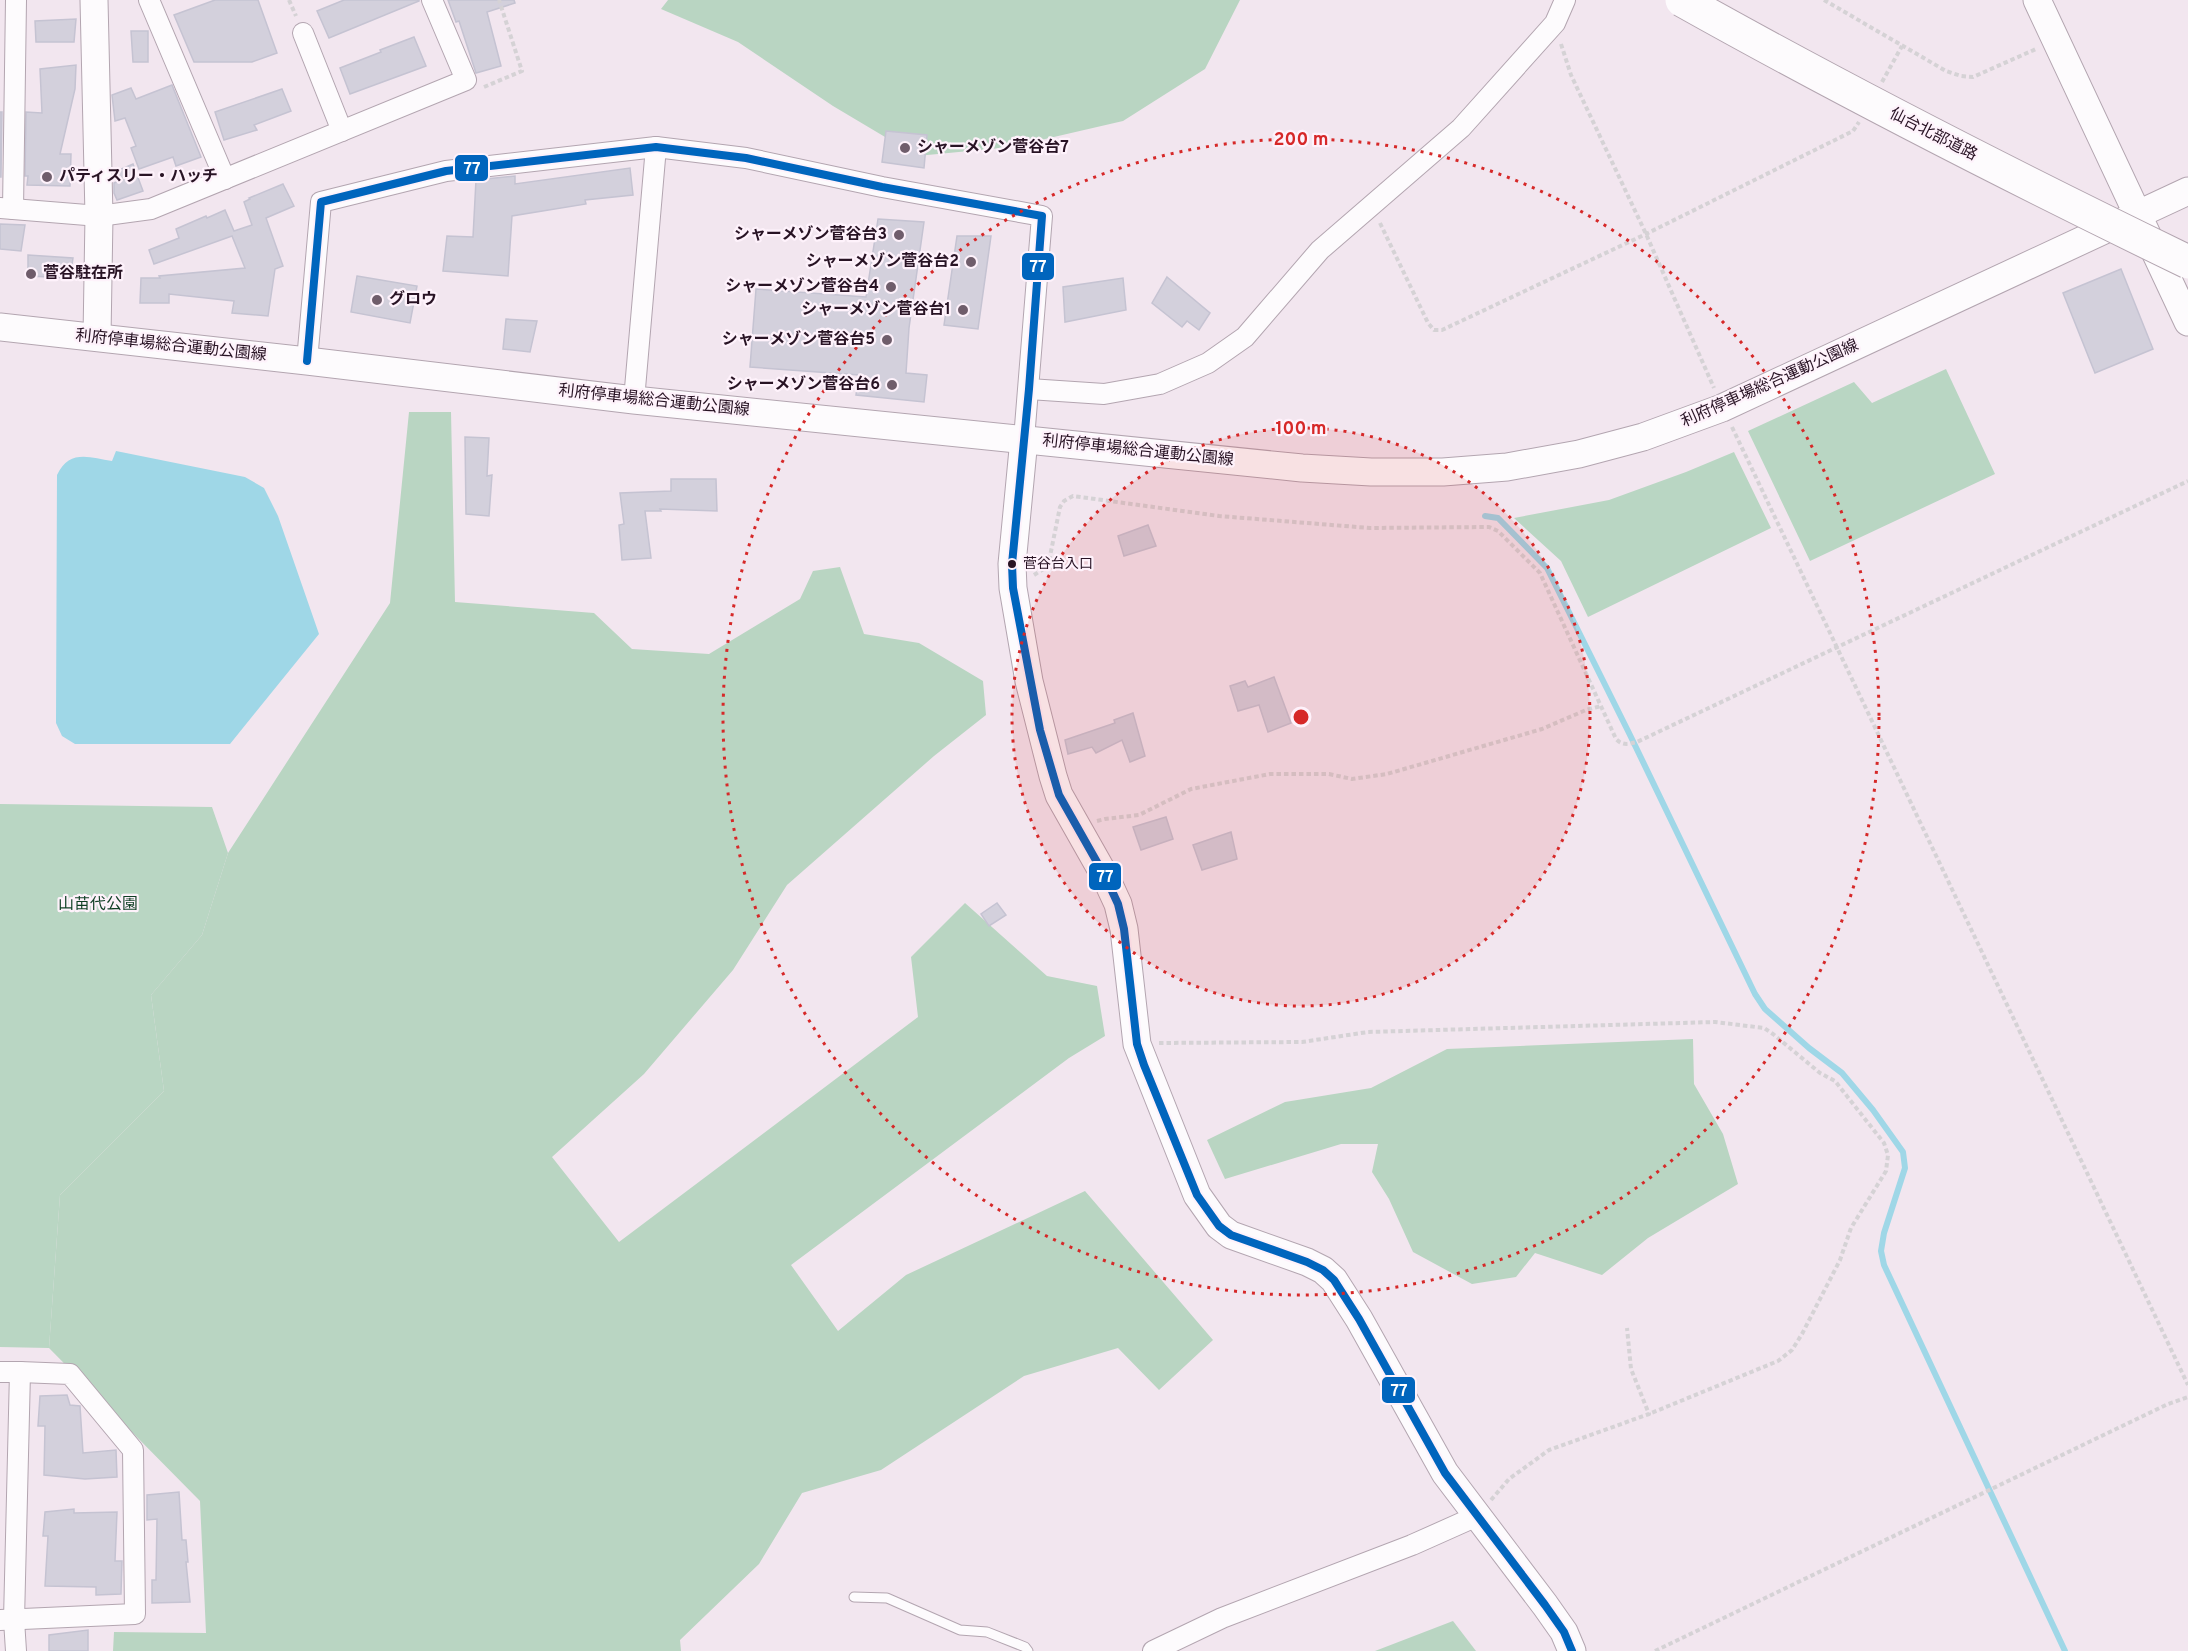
<svg xmlns="http://www.w3.org/2000/svg" width="2188" height="1651" font-family="Overpass,'Noto Sans JP',sans-serif">
  <rect width="100%" height="100%" fill="#f2e6ef"/>
  <g fill="#b9d6c3">
    <path d="M1946,369L1995,474L1810,561L1748,431L1854,382L1872,403Z"/>
    <path d="M1734,452L1771,528L1588,617L1561,561L1514,518L1609,500L1686,472Z"/>
    <path d="M0,804L212,807L228,853L202,935L151,995L164,1091L60,1195L49,1348L0,1347Z"/>
  </g>
  <g fill="#b9d5c2">
    <path d="M668,0H1240L1205,69L1123,121L1011,147L917,156L833,106L738,42L661,9Z"/>
    <path d="M409,412H451L455,602L594,613L632,649L709,654L800,599L813,571L840,567L864,634L919,643L983,681L986,715L934,756L787,885L733,970L644,1074L552,1157L619,1242L918,1017L911,957L965,903L1047,976L1097,986L1105,1036L1069,1058L791,1265L838,1331L906,1275L1085,1191L1213,1340L1159,1390L1118,1348L1024,1376L881,1470L802,1493L759,1564L680,1640L681,1651H113L114,1632L206,1633L200,1501L49,1348L60,1195L164,1091L151,995L202,935L228,853L390,603Z"/>
    <path d="M1693,1039L1694,1084L1723,1134L1738,1184L1648,1238L1602,1275L1535,1253L1516,1277L1472,1284L1413,1252L1389,1199L1372,1172L1378,1144H1341L1225,1179L1207,1140L1285,1102L1371,1088L1447,1049Z"/>
    <path d="M1453,1621L1476,1651H1375Z"/>
  </g>
  <path fill="#9fd7e7" d="M116,451L245,477L264,488L278,516L319,634L230,744H75L62,736L56,723L57,475C69,449 89,457 112,461Z"/>
  <g fill="none" stroke-linecap="round" stroke-linejoin="round">
    <path stroke="#9fd7e7" stroke-width="6" d="M1485,516L1498,518L1547,568L1630,735L1755,994L1765,1009L1809,1048L1842,1073L1873,1110L1903,1152L1905,1168L1884,1233L1881,1251L1884,1265L2065,1651"/>
  </g>
  <g fill="#d3d0dc" stroke="#c5c3d2" stroke-width="1.5">
    <path d="M215,0H258L277,53L252,62H194L174,15Z"/>
    <path d="M344,0H419V1L329,38L317,11Z"/>
    <path d="M448,0H514L515,3L487,12L501,66L476,73L459,21L456,22Z"/>
    <path d="M76,19L74,42H36L35,21Z"/>
    <path d="M131,31H148V62H133Z"/>
    <path d="M414,37L426,66L350,94L340,68L381,52L380,50Z"/>
    <path d="M76,65L75,89L60,154H71L70,186L27,185L28,176H25L26,112L42,113L40,69Z"/>
    <path d="M172,85L201,157L176,166L173,157L139,169L131,148L136,146L125,118L115,121L112,95L131,88L136,99Z"/>
    <path d="M282,89L291,111L254,125L257,130L224,140L215,112Z"/>
    <path d="M0,112H2L1,177H0Z"/>
    <path d="M886,131L927,135L924,168L882,162Z"/>
    <path d="M133,164L143,191L117,200L114,193V183L121,180L117,171Z"/>
    <path d="M630,168L633,195L585,200L586,204L512,216L508,276L443,271L447,236L473,237L476,180L515,176V184Z"/>
    <path d="M283,184L294,206L266,218L283,266L275,269L268,316L232,313L234,301L169,294V303H140L141,278H160L159,276L245,268L232,236L154,264L149,250L179,238L176,229L206,216L207,218L225,210L234,231L252,225L244,202L250,199L249,198Z"/>
    <path d="M878,219L924,222L909,328L906,373L927,375L924,402L856,395L859,375L750,367L756,289L866,297Z"/>
    <path d="M0,224L25,225L21,251L0,249Z"/>
    <path d="M957,236H991L978,329L944,325Z"/>
    <path d="M28,255L73,258L70,278L28,276Z"/>
    <path d="M2121,269L2153,349L2095,373L2063,293Z"/>
    <path d="M357,276L417,286L410,323L351,312Z"/>
    <path d="M1167,277L1210,313L1199,330L1187,321L1182,327L1152,303Z"/>
    <path d="M1123,278L1126,310L1065,322L1063,287Z"/>
    <path d="M506,319L537,321L530,352L503,349Z"/>
    <path d="M465,437L489,438L487,476L492,475L489,516L466,514Z"/>
    <path d="M671,479H716L717,511L660,509L661,511H645L651,558L622,560L619,525L624,524L620,493L671,491Z"/>
    <path d="M1148,525L1156,546L1124,556L1118,536Z"/>
    <path d="M1274,677L1291,723L1268,732L1259,705L1238,711L1230,686L1245,681L1248,687Z"/>
    <path d="M1133,713L1145,756L1130,762L1122,740L1096,753L1092,747L1068,754L1065,740L1115,723L1114,720Z"/>
    <path d="M1166,817L1173,839L1141,850L1133,827Z"/>
    <path d="M1231,832L1237,859L1202,870L1193,845Z"/>
    <path d="M997,903L1006,915L989,926L981,914Z"/>
    <path d="M67,1395L70,1405L80,1406L83,1453L116,1450L117,1477L85,1479L44,1475L45,1426H38L40,1396Z"/>
    <path d="M179,1492L182,1540H186L188,1562H186L190,1602L152,1603V1580H156L157,1519L147,1520V1495Z"/>
    <path d="M74,1509V1513L117,1512L115,1561H122L121,1594L96,1595V1587L45,1586L48,1536H43L45,1512Z"/>
    <path d="M88,1630V1651H49V1635Z"/>
  </g>
  <g fill="none" stroke-linecap="round" stroke-linejoin="round">
    <g stroke="#b3a5b0" stroke-width="11">
      <path id="lane" d="M854,1597L887,1598L960,1630L987,1632L1025,1647L1028,1651"/>
    </g>
    <g stroke="#b3a5b0" stroke-width="22">
      <g id="street">
        <path d="M149,0L225,179"/>
        <path d="M303,33L342,131"/>
        <path d="M0,208L99,216L151,209L466,80L432,0"/>
        <path d="M13,209L16,0"/>
        <path d="M307,361L321,202L446,171L656,147L746,158L882,187L1042,216L1024,439"/>
        <path d="M1029,389L1104,394L1160,384L1208,363L1245,337L1320,250L1461,128L1555,23L1565,0"/>
        <path d="M634,400L656,147"/>
        <path d="M0,1372H20L14,1620L16,1651"/>
        <path d="M0,1620L135,1614L133,1450L70,1374L20,1372"/>
        <path d="M1153,1651L1222,1618L1412,1545L1477,1516"/>
      </g>
    </g>
    <g stroke="#b3a5b0" stroke-width="29">
      <g id="secondary">
        <path d="M94,0L99,216L97,337"/>
        <path d="M2037,0L2188,322"/>
        <path d="M0,327L307,361L634,400L1302,468L1371,472H1443L1507,467L1579,454L1643,437L1722,408L2188,191"/>
        <path d="M1024,439L1012,564L1013,588L1029,681L1053,776L1059,795L1106,878L1118,904L1124,929L1137,1044L1197,1195L1219,1226L1231,1235L1307,1262L1323,1270L1334,1280L1359,1319L1445,1473L1545,1605L1564,1632L1572,1651"/>
      </g>
    </g>
    <g stroke="#d5d2d5" stroke-width="4" stroke-dasharray="4.5 3" stroke-linecap="butt">
      <path d="M289,0L296,16"/>
      <path d="M1824,0L1946,71L1961,76L1973,77L2036,49"/>
      <path d="M1561,44L1571,75L1646,234L1714,388"/>
      <path d="M1882,82L1902,46"/>
      <path d="M484,87L522,71L499,0"/>
      <path d="M1380,223L1428,323L1434,330H1442L1646,234L1853,131L1859,122"/>
      <path d="M1732,427L2188,1385"/>
      <path d="M1034,575L1048,566L1060,507L1064,501L1073,496L1219,516L1370,528L1489,527L1498,531L1540,573L1616,739C1623,746 1628,744 1637,742L2188,481"/>
      <path d="M1097,821L1105,819L1139,815L1191,789L1270,774H1329L1352,779L1387,774L1542,729L1586,710L1601,706"/>
      <path d="M1159,1043L1302,1042L1368,1032L1715,1022L1764,1028L1773,1034L1820,1073L1835,1081L1884,1143L1888,1155L1886,1171L1851,1228L1840,1260L1802,1334L1792,1350L1778,1361L1649,1414"/>
      <path d="M1491,1500L1509,1479L1549,1450L1649,1414L1631,1369L1627,1328"/>
      <path d="M1655,1651L2168,1404L2188,1397"/>
    </g>
    <use href="#lane" stroke="#fdfbfd" stroke-width="9"/>
    <use href="#street" stroke="#fdfbfd" stroke-width="20"/>
    <use href="#secondary" stroke="#fdfbfd" stroke-width="27"/>
    <g stroke="#b3a5b0" stroke-width="35" stroke-linecap="butt">
      <path id="highway-bridge" d="M1682,0C1848,93 2017,179 2188,262"/>
    </g>
    <use href="#highway-bridge" stroke="#fdfbfd" stroke-width="33"/>
    <g stroke="#fef2fb" stroke-width="12">
      <path id="bus-1" d="M307,361L321,202L446,171L656,147L746,158L882,187L1042,216L1029,389L1012,564L1013,588L1040,730L1059,795L1106,878L1118,904L1124,929L1137,1044L1144,1065L1197,1195L1219,1226L1231,1235L1307,1262L1323,1270L1334,1280L1359,1319L1445,1473L1545,1605L1564,1632L1572,1651"/>
    </g>
    <use href="#bus-1" stroke="#0065bd" stroke-width="8"/>
  </g>
  <circle cx="1301" cy="717" r="289" fill="#d62828" fill-opacity=".12"/>
  <g fill="none" stroke="#d62828" stroke-width="3" stroke-dasharray="3 6">
    <circle cx="1301" cy="717" r="289"/>
    <circle cx="1301" cy="717" r="578"/>
  </g>
  <g fill="#6f5d6b" stroke="#fef2fb" stroke-width="2">
    <circle cx="905" cy="148" r="6"/>
    <circle cx="47" cy="177" r="6"/>
    <circle cx="899" cy="235" r="6"/>
    <circle cx="971" cy="262" r="6"/>
    <circle cx="31" cy="274" r="6"/>
    <circle cx="891" cy="287" r="6"/>
    <circle cx="377" cy="300" r="6"/>
    <circle cx="963" cy="310" r="6"/>
    <circle cx="887" cy="340" r="6"/>
    <circle cx="892" cy="385" r="6"/>
  </g>
  <circle fill="#281324" stroke="#fef2fb" stroke-width="2" cx="1012" cy="564" r="5"/>
  <g text-anchor="middle" dominant-baseline="central" stroke-width="4.5" stroke-linejoin="round" paint-order="stroke">
    <g font-size="14" fill="#281324" stroke="#fef2fb" text-anchor="start">
      <text x="1023" y="564">菅谷台入口</text>
    </g>
    <g font-size="16" fill="#281324" stroke="#fef2fb">
      <text transform="translate(1933 135) rotate(27)">仙台北部道路</text>
      <text transform="translate(171 346) rotate(6)">利府停車場総合運動公園線</text>
      <text transform="translate(1770 384) rotate(-24)">利府停車場総合運動公園線</text>
      <text transform="translate(654 401) rotate(6)">利府停車場総合運動公園線</text>
      <text transform="translate(1138 451) rotate(6)">利府停車場総合運動公園線</text>
    </g>
    <g font-size="16" font-weight="bold" fill="#281324" stroke="#fef2fb" text-anchor="end">
      <text x="917" y="148" text-anchor="start">シャーメゾン菅谷台7</text>
      <text x="59" y="177" text-anchor="start">パティスリー・ハッチ</text>
      <text x="887" y="235">シャーメゾン菅谷台3</text>
      <text x="959" y="262">シャーメゾン菅谷台2</text>
      <text x="43" y="274" text-anchor="start">菅谷駐在所</text>
      <text x="879" y="287">シャーメゾン菅谷台4</text>
      <text x="389" y="300" text-anchor="start">グロウ</text>
      <text x="951" y="310">シャーメゾン菅谷台1</text>
      <text x="875" y="340">シャーメゾン菅谷台5</text>
      <text x="880" y="385">シャーメゾン菅谷台6</text>
    </g>
    <g font-size="16" fill="#0e3e23" stroke="#fef2fb">
      <text x="98" y="905">山苗代公園</text>
    </g>
  </g>
  <circle cx="1301" cy="717" r="9" fill="#d62828" stroke="#fef2fb" stroke-width="3"/>
  <g font-size="18" text-anchor="middle" font-weight="bold" fill="#d62828" stroke="#fef2fb" stroke-width="4.5" stroke-linejoin="round" paint-order="stroke">
    <text x="1301" y="145">200 m</text>
    <text x="1301" y="434">100 m</text>
  </g>
  <g stroke="#fef2fb" stroke-width="2">
    <rect x="454" y="154" width="35" height="28" rx="6" fill="#0065bd"/>
    <rect x="1021" y="252" width="34" height="29" rx="6" fill="#0065bd"/>
    <rect x="1088" y="862" width="34" height="29" rx="6" fill="#0065bd"/>
    <rect x="1381" y="1376" width="35" height="28" rx="6" fill="#0065bd"/>
  </g>
  <g font-size="16" text-anchor="middle" font-weight="bold" fill="#fff">
    <text x="472" y="174">77</text>
    <text x="1038" y="272">77</text>
    <text x="1105" y="882">77</text>
    <text x="1399" y="1396">77</text>
  </g>
</svg>
